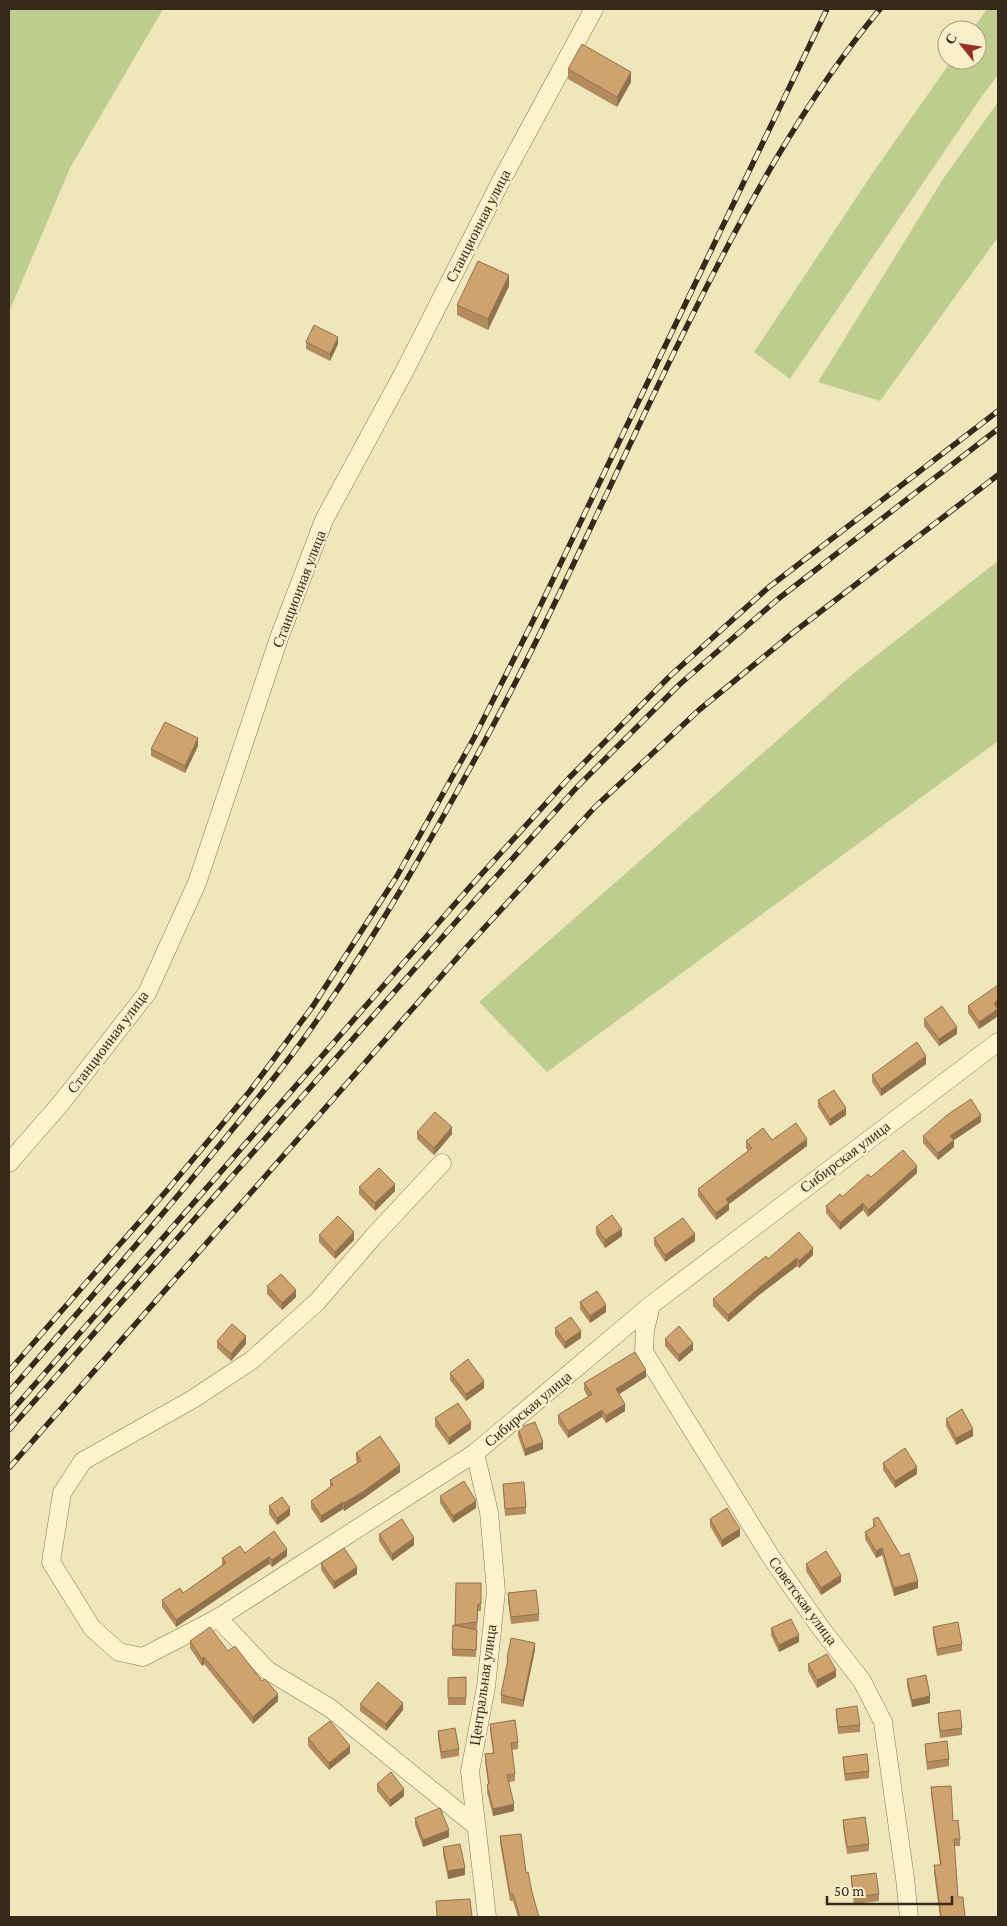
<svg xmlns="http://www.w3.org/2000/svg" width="1007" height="1926" font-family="'Crimson Pro',serif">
  <rect width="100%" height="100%" fill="#efe6bb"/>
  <g fill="#becd8f">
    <path d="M9,9H163L70,168L9,312Z"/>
    <path d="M987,9H998V75L982,96L790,379L754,352L874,171L952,60H977V30H972Z"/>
    <path d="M998,102V237L880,401L818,382L943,179Z"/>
    <path d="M998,561V741L547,1072L479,1002L854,673Z"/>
  </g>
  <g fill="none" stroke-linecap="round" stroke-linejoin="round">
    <g stroke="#877654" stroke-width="19">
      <g id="street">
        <path d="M9,1163L62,1102L147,993L197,883L279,638L324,520L404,372L501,181L594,9"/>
        <path d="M442,1163L373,1237L317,1302L252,1360L193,1399L83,1461L62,1493L51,1562L92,1628L119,1652L143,1657L218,1618L475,1453L651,1305L998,1042"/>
        <path d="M651,1305L645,1330L644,1352L771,1557L820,1627L862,1681L883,1722L905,1878L909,1917"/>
        <path d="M475,1453L489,1512L496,1591L486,1687L470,1771L487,1917"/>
        <path d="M218,1618L267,1670L330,1708L476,1826"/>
      </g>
    </g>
    <use href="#street" stroke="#faf3ce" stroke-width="18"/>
    <g stroke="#352a1a" stroke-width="5.5">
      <g id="rail">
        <path d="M9,1371L169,1188L250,1091L313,1006L397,876L474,738L534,619L827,9"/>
        <path d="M9,1392C81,1309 154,1226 223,1141C258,1098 293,1056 324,1010C382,926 432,838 481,748C557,608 620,460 691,318C745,209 803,102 880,9"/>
        <path d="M9,1414L468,889L569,778L670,676L769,587L998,411"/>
        <path d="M9,1430L476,899L578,786L680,684L778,599L998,429"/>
        <path d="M9,1468L465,949L595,807L699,710L794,632L998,475"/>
      </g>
    </g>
    <use href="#rail" stroke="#f6efca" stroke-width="4" stroke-dasharray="11" stroke-linecap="butt"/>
  </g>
  <g fill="#b28c5f">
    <path d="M568,69L631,82L617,107L568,79Z"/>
    <path d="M509,286L488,330L457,315V305Z"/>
    <path d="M306,342L338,344L330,361L306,349Z"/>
    <path d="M198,746L185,773L151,756V749Z"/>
    <path d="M968,1006L997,1008L998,1016L979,1029L968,1013Z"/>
    <path d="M924,1019L957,1034L939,1046L924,1026Z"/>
    <path d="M926,1064L881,1096L872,1082V1075Z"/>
    <path d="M818,1100L846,1115L830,1126L818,1107Z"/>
    <path d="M981,1122L954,1140V1147L938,1160L923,1143V1136Z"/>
    <path d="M417,1132L452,1134L434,1155L417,1139Z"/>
    <path d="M772,1140L807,1146L729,1204V1210L716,1220L698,1196V1189L748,1151L746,1148V1141Z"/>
    <path d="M917,1173L868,1217L863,1210L840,1230L826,1213V1206L842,1197L871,1177Z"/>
    <path d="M359,1187L395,1191L375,1211L359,1194Z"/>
    <path d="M596,1227L622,1236L605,1248L596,1234Z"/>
    <path d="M319,1235L354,1240L335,1259L319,1242Z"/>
    <path d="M654,1238L695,1241L665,1262L654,1245Z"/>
    <path d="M813,1255L799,1268L797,1266L759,1295L728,1322L713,1306V1299L768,1259Z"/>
    <path d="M267,1286L296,1297L282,1310L267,1294Z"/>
    <path d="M580,1302L606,1312L590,1323L580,1309Z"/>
    <path d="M555,1328L581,1338L565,1349L555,1335Z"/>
    <path d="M665,1339L693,1350L679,1362L665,1346Z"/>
    <path d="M217,1341L246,1344L231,1361L217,1348Z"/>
    <path d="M450,1373L484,1388L466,1401L450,1380Z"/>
    <path d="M646,1377L619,1394L625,1411L606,1423L602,1417L568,1438L558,1423V1415L588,1397L584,1390V1383Z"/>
    <path d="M435,1418L471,1429L449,1445L435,1426Z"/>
    <path d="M946,1419L973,1436L956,1445L946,1426Z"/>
    <path d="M518,1428L543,1449L525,1456L518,1436Z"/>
    <path d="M356,1453L400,1472L364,1498L344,1511L343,1509L321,1523L311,1508V1501L330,1488V1480L357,1463L356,1460Z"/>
    <path d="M883,1463L917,1474L895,1488L883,1470Z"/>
    <path d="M503,1484L526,1507V1514L505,1516Z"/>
    <path d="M440,1496L476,1508L453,1523L440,1503Z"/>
    <path d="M269,1506L290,1515L277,1525L269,1514Z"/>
    <path d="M710,1519L740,1536L722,1547L710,1526Z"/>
    <path d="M873,1519L918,1588L894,1596L882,1555L876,1558L865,1539V1532L873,1527Z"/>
    <path d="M379,1534L414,1545L392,1561L379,1541Z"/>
    <path d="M287,1556L272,1567L269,1564L176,1627L162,1607V1600L183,1593L222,1565V1558Z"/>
    <path d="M321,1563L357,1574L334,1589L321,1570Z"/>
    <path d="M806,1564L841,1582L821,1595L806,1571Z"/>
    <path d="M456,1583H481V1611H478L477,1629L473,1630L477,1637L476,1657L452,1656V1649L455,1626Z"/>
    <path d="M508,1593L539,1614V1621L511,1624L508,1601Z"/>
    <path d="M933,1627L962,1644V1651L937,1656L933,1634Z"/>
    <path d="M771,1628L799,1642L779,1652L771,1635Z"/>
    <path d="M190,1641L228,1651L262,1681L278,1701L253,1724L204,1664L202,1666L190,1648Z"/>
    <path d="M535,1650L523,1707L501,1703V1695L507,1665V1658Z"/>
    <path d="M808,1664L836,1677L817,1688L808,1671Z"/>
    <path d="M466,1677V1705H448V1678Z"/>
    <path d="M907,1679L930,1703L912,1707L907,1686Z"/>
    <path d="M360,1704L403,1710L386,1731L360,1711Z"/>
    <path d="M836,1709L860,1725V1732L838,1734L836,1716Z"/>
    <path d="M938,1713L962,1728V1735L940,1738L938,1720Z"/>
    <path d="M490,1724L518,1742V1749L512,1750L515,1774V1781L509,1782L514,1811L493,1816L487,1792V1785L488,1784L485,1761V1754L493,1753L490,1731Z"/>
    <path d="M438,1731L459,1749V1756L441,1759L438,1738Z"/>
    <path d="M308,1738L350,1753L329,1770L308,1746Z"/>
    <path d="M925,1744L949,1759V1766L927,1770L925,1751Z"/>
    <path d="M843,1757L869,1771V1778L845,1781L843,1764Z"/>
    <path d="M377,1784L404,1796L390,1807L377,1791Z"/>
    <path d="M931,1787L953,1821L960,1839V1846H954L958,1897L965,1917H940L934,1873V1865H940L931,1794Z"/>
    <path d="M415,1818L449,1837L423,1847L415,1825Z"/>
    <path d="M843,1820L869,1844V1851L847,1854L843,1827Z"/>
    <path d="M500,1836L526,1873L539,1917H518L513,1901H510L500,1843Z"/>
    <path d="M443,1847L465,1875L448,1879L443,1854Z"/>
    <path d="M851,1876L879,1894V1901L854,1904L851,1883Z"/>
  </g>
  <g fill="#91724d">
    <path d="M631,72V82L617,107V97Z"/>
    <path d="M509,275V286L488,330V319Z"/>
    <path d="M338,337V344L330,361V354Z"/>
    <path d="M198,738V746L185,773V766Z"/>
    <path d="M998,1000V1007L994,1010V1003Z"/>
    <path d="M998,1009V1016L979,1029V1022Z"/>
    <path d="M957,1027V1034L939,1046V1039Z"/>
    <path d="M926,1056V1064L881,1096V1089Z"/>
    <path d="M846,1108V1115L830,1126V1119Z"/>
    <path d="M981,1115V1122L954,1140V1147L938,1160V1153L950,1136Z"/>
    <path d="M452,1127V1134L434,1155V1148Z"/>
    <path d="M807,1139V1146L729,1204V1210L716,1220V1213L726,1199Z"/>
    <path d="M917,1166V1173L868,1217V1210Z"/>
    <path d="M395,1184V1191L375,1211V1203Z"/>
    <path d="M863,1203V1210L840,1230V1223Z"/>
    <path d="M622,1229V1236L605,1248V1240Z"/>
    <path d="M354,1232V1240L335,1259V1252Z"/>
    <path d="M695,1234V1241L665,1262V1255Z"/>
    <path d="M813,1248V1255L799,1268V1261Z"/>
    <path d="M797,1258V1266L759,1295L728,1322V1315L759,1288Z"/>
    <path d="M296,1290V1297L282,1310V1303Z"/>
    <path d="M606,1305V1312L590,1323V1316Z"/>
    <path d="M581,1331V1338L565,1349V1342Z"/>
    <path d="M246,1336V1344L231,1361V1354Z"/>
    <path d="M693,1343V1350L679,1362V1355Z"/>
    <path d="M646,1370V1377L616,1396V1389Z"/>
    <path d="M484,1381V1388L466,1401V1394Z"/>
    <path d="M625,1404V1411L606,1423V1416Z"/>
    <path d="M602,1410V1417L568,1438V1431Z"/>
    <path d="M471,1422V1429L449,1445V1438Z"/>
    <path d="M973,1429V1436L956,1445V1438Z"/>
    <path d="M543,1442V1449L525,1456V1449Z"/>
    <path d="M400,1465V1472L364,1498L344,1511V1503Z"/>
    <path d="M917,1467V1474L895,1488V1481Z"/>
    <path d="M476,1501V1508L453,1523V1516Z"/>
    <path d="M343,1502V1509L321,1523V1516Z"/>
    <path d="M290,1508V1515L277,1525V1518Z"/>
    <path d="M740,1529V1536L722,1547V1540Z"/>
    <path d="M414,1538V1545L392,1561V1554Z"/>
    <path d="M882,1548V1555L876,1558V1551Z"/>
    <path d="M287,1549V1556L272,1567V1560Z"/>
    <path d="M269,1557V1564L176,1627V1620Z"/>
    <path d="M357,1567V1574L334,1589V1582Z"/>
    <path d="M841,1575V1582L821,1595V1588Z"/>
    <path d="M918,1581V1588L894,1596V1588Z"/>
    <path d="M799,1635V1642L779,1652V1645Z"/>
    <path d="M535,1643V1650L523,1707V1700Z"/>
    <path d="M204,1657V1664L202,1666V1659Z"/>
    <path d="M836,1670V1677L817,1688V1680Z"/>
    <path d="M278,1694V1701L253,1724V1717Z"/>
    <path d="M930,1696V1703L912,1707V1700Z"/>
    <path d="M403,1703V1710L386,1731V1724Z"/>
    <path d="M350,1746V1753L329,1770V1763Z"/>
    <path d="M404,1789V1796L390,1807V1800Z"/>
    <path d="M514,1804V1811L493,1816V1809Z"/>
    <path d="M449,1830V1837L423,1847V1840Z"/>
    <path d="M465,1868V1875L448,1879V1871Z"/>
  </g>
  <g fill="#cfa36e" stroke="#91724d">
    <path d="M582,44L631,72L617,97L568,69Z"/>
    <path d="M478,261L509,275L488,319L457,305Z"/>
    <path d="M314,325L338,337L330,354L306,342Z"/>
    <path d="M165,722L198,738L185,766L151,749Z"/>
    <path d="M998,985V1000L994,1003L998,1009L979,1022L968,1006Z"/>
    <path d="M942,1006L957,1027L939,1039L924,1019Z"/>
    <path d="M917,1042L926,1056L881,1089L872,1075Z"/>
    <path d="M834,1090L846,1108L830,1119L818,1100Z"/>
    <path d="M971,1099L981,1115L950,1136L954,1140L938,1153L923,1136L947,1115Z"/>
    <path d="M435,1112L452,1127L434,1148L417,1132Z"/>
    <path d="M796,1123L807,1139L726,1199L729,1203L716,1213L698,1189L752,1148L746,1141L763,1128L772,1140Z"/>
    <path d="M903,1150L917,1166L868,1210L863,1203L840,1223L826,1206L840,1194L842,1197L868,1174L871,1177Z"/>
    <path d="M379,1168L395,1184L375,1203L359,1187Z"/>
    <path d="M612,1215L622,1229L605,1240L596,1227Z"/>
    <path d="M338,1216L354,1232L335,1252L319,1235Z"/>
    <path d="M683,1218L695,1234L665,1255L654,1238Z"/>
    <path d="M799,1232L813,1248L799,1261L797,1258L759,1288L728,1315L713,1299L766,1256L768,1259Z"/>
    <path d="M281,1274L296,1290L282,1303L267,1286Z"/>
    <path d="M597,1291L606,1305L590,1316L580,1302Z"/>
    <path d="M571,1317L581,1331L565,1342L555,1328Z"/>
    <path d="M232,1324L246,1336L231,1354L217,1341Z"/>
    <path d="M679,1326L693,1343L679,1355L665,1339Z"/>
    <path d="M635,1352L646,1370L616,1389L625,1404L606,1416L602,1410L568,1431L558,1415L592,1394L584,1383Z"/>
    <path d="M468,1359L484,1381L466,1394L450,1373Z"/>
    <path d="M458,1403L471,1422L449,1438L435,1418Z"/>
    <path d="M962,1409L973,1429L956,1438L946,1419Z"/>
    <path d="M535,1422L543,1442L525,1449L518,1428Z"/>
    <path d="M380,1436L400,1465L364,1491L344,1503L343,1502L321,1516L311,1501L333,1485L330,1480L361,1461L356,1453Z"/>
    <path d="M905,1448L917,1467L895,1481L883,1463Z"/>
    <path d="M464,1481L476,1501L453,1516L440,1496Z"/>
    <path d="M524,1482L526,1507L505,1509L503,1484Z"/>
    <path d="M282,1497L290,1508L277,1518L269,1506Z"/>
    <path d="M727,1508L740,1529L722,1540L710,1519Z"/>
    <path d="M878,1517L901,1556L909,1553L918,1581L894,1588L882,1548L876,1551L865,1532L875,1526L873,1519Z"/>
    <path d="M402,1519L414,1538L392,1554L379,1534Z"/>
    <path d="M274,1531L287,1549L272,1560L269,1557L176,1620L162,1600L180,1588L183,1593L226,1563L222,1558L240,1546L245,1553Z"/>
    <path d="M344,1548L357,1567L334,1582L321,1563Z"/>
    <path d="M826,1551L841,1575L821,1588L806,1564Z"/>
    <path d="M456,1583H481V1604H478L477,1622L455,1625Z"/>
    <path d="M536,1590L539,1614L511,1617L508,1593Z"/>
    <path d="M791,1619L799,1635L779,1645L771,1628Z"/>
    <path d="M958,1622L962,1644L937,1649L933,1627Z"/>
    <path d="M453,1625L477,1630L476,1650L452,1649Z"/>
    <path d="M210,1627L228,1651L235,1646L262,1681L265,1679L278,1694L253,1717L204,1657L202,1659L190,1641Z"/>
    <path d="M511,1638L535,1643L523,1700L501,1695L508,1659L507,1658Z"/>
    <path d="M827,1654L836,1670L817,1680L808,1664Z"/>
    <path d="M926,1675L930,1696L912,1700L907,1679Z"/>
    <path d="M466,1677V1698H448V1678Z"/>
    <path d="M378,1682L403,1703L386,1724L360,1704Z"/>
    <path d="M857,1706L860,1725L838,1727L836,1709Z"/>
    <path d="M960,1710L962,1728L940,1731L938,1713Z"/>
    <path d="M515,1720L518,1742L511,1743L515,1774L507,1775L514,1804L493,1809L487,1785L489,1784L485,1754L494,1753L490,1724Z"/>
    <path d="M330,1721L350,1746L329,1763L308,1738Z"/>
    <path d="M455,1728L459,1749L441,1752L438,1731Z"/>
    <path d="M947,1741L949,1759L927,1762L925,1744Z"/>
    <path d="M867,1754L869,1771L845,1774L843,1757Z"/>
    <path d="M391,1772L404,1789L390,1800L377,1784Z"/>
    <path d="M951,1786L953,1821L958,1820L960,1839H954L958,1897H963L965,1917H941L934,1865H941L931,1787Z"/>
    <path d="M440,1808L449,1830L423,1840L415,1818Z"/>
    <path d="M865,1817L869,1844L847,1847L843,1820Z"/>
    <path d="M521,1834L526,1873L528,1872L532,1892L539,1917H520L513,1894H510L500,1836Z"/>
    <path d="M460,1844L465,1868L448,1871L443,1847Z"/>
    <path d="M876,1873L879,1894L854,1897L851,1876Z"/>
    <path d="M470,1899L472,1917H437L436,1901Z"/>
  </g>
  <g text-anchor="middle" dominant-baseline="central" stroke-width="4.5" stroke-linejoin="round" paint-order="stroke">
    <g font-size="15" fill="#352a1a" stroke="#f6efca">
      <text transform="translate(478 226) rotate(-63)">Станционная улица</text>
      <text transform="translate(299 589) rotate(-69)">Станционная улица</text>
      <text transform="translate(108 1042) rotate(-53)">Станционная улица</text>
      <text transform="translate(845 1157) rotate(-37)">Сибирская улица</text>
      <text transform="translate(528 1409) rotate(-40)">Сибирская улица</text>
      <text transform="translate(803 1601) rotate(54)">Советская улица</text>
      <text transform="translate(483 1685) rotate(-82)">Центральная улица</text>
    </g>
  </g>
  <rect width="1007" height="1926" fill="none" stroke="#352a1a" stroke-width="20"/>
  <g transform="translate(962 45) rotate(300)"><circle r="24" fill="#f6efca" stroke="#a9a084"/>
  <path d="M0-4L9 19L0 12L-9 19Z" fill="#983022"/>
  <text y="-8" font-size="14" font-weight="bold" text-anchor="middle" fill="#352a1a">С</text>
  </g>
  <path d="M827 1896v8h125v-8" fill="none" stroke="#352a1a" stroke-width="2.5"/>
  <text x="834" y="1896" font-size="15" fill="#352a1a" stroke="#f6efca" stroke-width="4" paint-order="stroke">50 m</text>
</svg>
